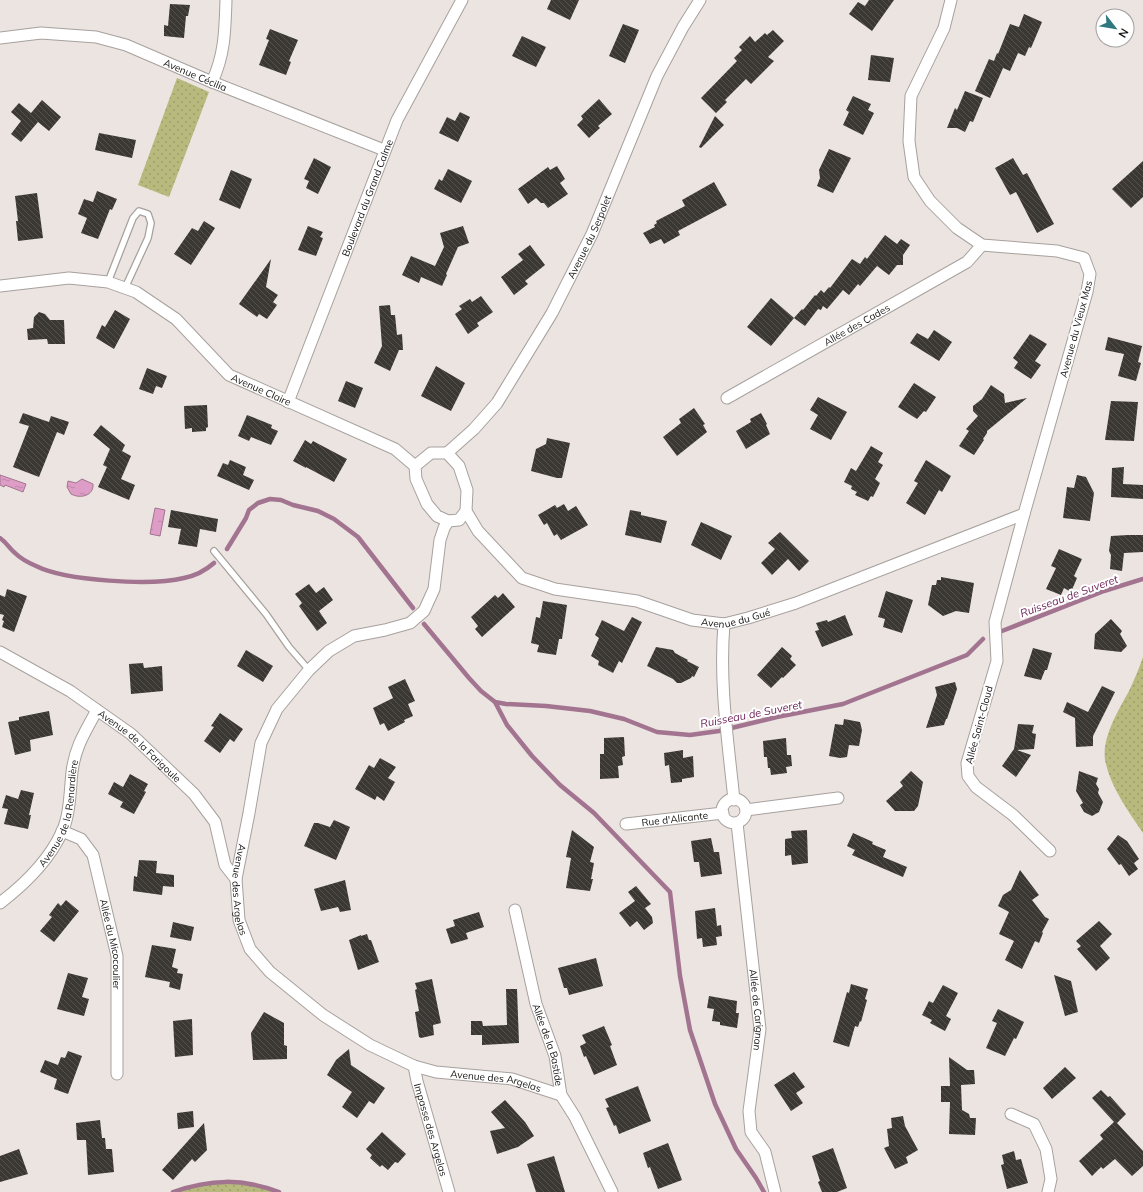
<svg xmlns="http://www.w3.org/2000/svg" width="1143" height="1192" font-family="Mulish,sans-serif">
  <defs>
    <pattern id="grass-dots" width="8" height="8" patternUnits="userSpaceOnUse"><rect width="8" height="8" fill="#b7b97d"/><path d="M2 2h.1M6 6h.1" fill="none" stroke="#9d9e6b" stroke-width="1.8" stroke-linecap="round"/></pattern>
    <pattern id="water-ripples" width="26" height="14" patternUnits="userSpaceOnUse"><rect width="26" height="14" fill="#de9dc6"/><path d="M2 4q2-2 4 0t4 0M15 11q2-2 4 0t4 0" fill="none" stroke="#be86a9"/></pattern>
    <pattern id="building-back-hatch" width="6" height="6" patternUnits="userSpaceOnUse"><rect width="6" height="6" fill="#3b3834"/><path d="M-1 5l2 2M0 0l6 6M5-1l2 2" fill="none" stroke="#54524e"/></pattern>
  </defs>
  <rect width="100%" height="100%" fill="#ebe4e1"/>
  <g fill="url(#grass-dots)">
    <path d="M177,78L209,92L169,197L138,185Z"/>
    <path d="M1143,657V833C1128,811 1110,786 1105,760C1102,737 1118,711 1129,691C1134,680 1139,669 1143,657Z"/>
    <path d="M228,1181C246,1183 262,1186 279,1192H173L197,1184Z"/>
  </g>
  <g fill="url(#water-ripples)" stroke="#a27490">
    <path d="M0,475L26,484L23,492L5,485L4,487L0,485Z"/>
    <path d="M82,479L93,484C94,496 80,499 71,494L67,487L68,481L76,483Z"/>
    <path d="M155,508L165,510L160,536L150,534Z"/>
  </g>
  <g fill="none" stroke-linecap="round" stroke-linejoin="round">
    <g stroke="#a27490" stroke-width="4.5">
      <path d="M0,538C7,543 9,548 15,553C20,558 29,563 36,566C66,581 151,586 184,578C194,576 206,570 214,563"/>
      <path d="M227,549L246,518L249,510L258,503L270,499L281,500L293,505L318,511L334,519L358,537L413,608"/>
      <path d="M424,624L469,678L481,691L495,702L506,704L546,706L590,711L624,719L657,732L690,735L719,731L777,717L843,704L967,655L983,639"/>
      <path d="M1002,631L1104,591L1143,579"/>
      <path d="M495,702L507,725L532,756L560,785L594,813L670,892L680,976L690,1030L715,1104L736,1149L756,1178L764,1192"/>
      <path d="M173,1192C210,1179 242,1178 279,1192"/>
    </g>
  </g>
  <g fill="url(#building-back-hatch)">
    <path d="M551,0H579L570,20L547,9Z"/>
    <path d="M869,0H894L872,31L849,14L858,2L865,6Z"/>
    <path d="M170,4L190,5L188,16H186L184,38L164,36V25L168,26Z"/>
    <path d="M1024,14L1042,22L1031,48L1029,47L1025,56L1018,53L1010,71L1003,68L990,98L975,91L989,59L994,61L997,53L998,54L1010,24L1019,27Z"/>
    <path d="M623,24L639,30L625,63L609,56Z"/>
    <path d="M270,29L298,40L289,61L291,62L286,75L259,65L269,40L266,39Z"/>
    <path d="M773,30L784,41L768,57L774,61L751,84L746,79L725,100L727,102L716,113L701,98L737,61L734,58L742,50L739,47L750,36L755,42L765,33L767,35Z"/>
    <path d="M522,36L546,47L536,67L512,56Z"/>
    <path d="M871,55L894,58L890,82L868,80Z"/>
    <path d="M965,91L983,98L973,122L970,121L965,132L957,128H947L955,108L957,110Z"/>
    <path d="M853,96L871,104L868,110L874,113L863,135L843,125L849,112L846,110Z"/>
    <path d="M599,99L612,114L598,126L600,128L589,138L577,125L583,119L581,116Z"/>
    <path d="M42,100L61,117L49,131L38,122L21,142L11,134L21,121L11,112L19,103L31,113Z"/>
    <path d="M460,112L470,117L458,142L439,133L447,117L455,121Z"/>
    <path d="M715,116L724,125L701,148L699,147Z"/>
    <path d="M99,133L136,140L132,158L95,150Z"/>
    <path d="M829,149L851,158L833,193L817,186L820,178L819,170Z"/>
    <path d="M314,158L331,167L318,194L306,188L309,181L304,179Z"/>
    <path d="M1013,158L1023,175L1027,173L1054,224L1037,233L1016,192L1010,195L995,168Z"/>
    <path d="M1143,161V197L1131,208L1112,189Z"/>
    <path d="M557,166L565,179L560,183L568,194L548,208L544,203H541L536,198L528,204L518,189L548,167L550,170Z"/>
    <path d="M448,169L472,181L461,203L434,189L439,179L442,181Z"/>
    <path d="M231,170L252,179L240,209L219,200Z"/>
    <path d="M714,182L727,205L678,231L680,235L664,244L661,239L650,244L643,233L655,227L654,225L657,223L656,221L685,206L682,200Z"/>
    <path d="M97,191L117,199L112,210L110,209L98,239L81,233L87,218L78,214L84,199L93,202Z"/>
    <path d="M37,193L43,238L18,241L16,221H18L15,196Z"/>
    <path d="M204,221L215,228L191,265L174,254L192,228L198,231Z"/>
    <path d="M308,226L323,232L320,237L323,238L316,256L298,250Z"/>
    <path d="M463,226L469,243L458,247L446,274L447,275L442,286L421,277L419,283L402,275L411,256L435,266L444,247L440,233Z"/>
    <path d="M885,235L897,244L901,239L910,245L903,255V265H897L889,275L877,266L860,286L858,284L849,295L843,290L827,309L823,306L821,310L818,309L805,326L794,318L802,309L803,310L815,295L816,296L821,290L824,293L829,287L830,288L852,259L860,264L865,257L867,259Z"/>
    <path d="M530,245L545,265L525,281L528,284L514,295L501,277L523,260L518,254Z"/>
    <path d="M271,259L266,287L278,295L273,302L277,305L267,319L259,314L257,317L239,304Z"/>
    <path d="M481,296L493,312L477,323L479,326L468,334L455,314L462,309L459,306L470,299L472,302Z"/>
    <path d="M771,298L794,318L771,346L747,327Z"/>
    <path d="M390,305L391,315H395L397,335L402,334L403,350H399L390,371L374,363L382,346L379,306Z"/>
    <path d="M115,310L130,319L114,349L96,338L102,325L105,327Z"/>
    <path d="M39,312L45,314L50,320H64L65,344H48L47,339L28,340L27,329L33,328L34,317Z"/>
    <path d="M934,330L952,342L939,361L910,343L917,333L928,339Z"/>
    <path d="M1030,334L1047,344L1035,361L1041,365L1031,379L1014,368L1018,362L1013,358Z"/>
    <path d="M1108,337L1142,346L1138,362L1141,363L1136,381L1118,376L1124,354L1105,350Z"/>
    <path d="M436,366L465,383L451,411L421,396Z"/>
    <path d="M147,368L167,376L162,388L156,386L153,394L139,389Z"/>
    <path d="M346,381L363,388L355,408L338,401Z"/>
    <path d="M914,383L936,397L926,412L924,411L917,419L898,407Z"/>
    <path d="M991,385L1004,394L1005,403L1027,398L987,431V433L983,439L984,440L974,455L959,446L969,431L966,429L978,416L973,411V406L982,399Z"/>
    <path d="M818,397L847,412L831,440L810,429L818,415L810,410Z"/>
    <path d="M1111,401L1138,402L1134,441L1105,440Z"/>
    <path d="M207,405L208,427L206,428V431L192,432V428L185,429L184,406Z"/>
    <path d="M694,408L705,424L703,425L707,432L677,456L663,437L681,423L679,419Z"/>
    <path d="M23,413L49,422L51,416L69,422L64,435L57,432L39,477L13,467L29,426L19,423Z"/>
    <path d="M761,413L767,424L766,425L770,434L746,449L736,431L751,422L750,419Z"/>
    <path d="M247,415L272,425L271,428L278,431L271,445L251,437L249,441L238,436Z"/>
    <path d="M101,425L125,445L122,451L131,456L121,479L135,485L129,500L98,487L107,467L103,465L110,449L93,435Z"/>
    <path d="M547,438L570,443L562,478H557L531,471L536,449L546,444Z"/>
    <path d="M305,440L311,444L313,441L347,459L334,482L306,467V468L293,461Z"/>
    <path d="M871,446L883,453L878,462L883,465L875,479L880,483L873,497L871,496L868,501L855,495L857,492L851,489L852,486L844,482L851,468L856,471Z"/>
    <path d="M230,460L246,467L243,475L254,480L249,490L217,476L223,463L228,465Z"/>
    <path d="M926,460L951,476L942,492L939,490L925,515L906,503L918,483L914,481Z"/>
    <path d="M1124,467L1123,484L1143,485V499L1111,497L1112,468Z"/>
    <path d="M1077,475L1086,477L1094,493L1090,521L1063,518L1067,487L1074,488Z"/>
    <path d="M564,504L568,511L576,506L588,525L561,540L557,534L554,536L547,523L544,525L538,515L555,505L557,508Z"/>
    <path d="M171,510L218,519L216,532L200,529L197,547L178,544L181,529L168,527Z"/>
    <path d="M630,510L641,512V515L667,521L661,543L625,535Z"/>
    <path d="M701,522L732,536L721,560L691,545Z"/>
    <path d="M780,532L809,561L799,571L788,559L772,575L761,563L775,549L768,543Z"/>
    <path d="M1128,535H1143V552L1124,553L1122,571L1110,569L1111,555L1109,551L1111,536Z"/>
    <path d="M1059,549L1082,559L1074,576L1077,578L1071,592L1064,588L1061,595L1046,589L1056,568L1051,566Z"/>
    <path d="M941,577L974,583L969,613L956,611L943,616L928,605L932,585H936L937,580H941Z"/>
    <path d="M309,584L316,593L324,587L333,600L319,611L327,623L317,631L299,606L302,603L295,594Z"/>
    <path d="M7,589L27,596L14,632L2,627L4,621L2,620L4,615L0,614V595L5,597Z"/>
    <path d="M886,591L913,600L902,633L883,627L885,619L878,617Z"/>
    <path d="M503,593L515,607L482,637L475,629L478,626L471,617L495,595L498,598Z"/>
    <path d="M543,601L567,605L562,639H559L556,655L537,652L539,645L531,643L536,617L540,618Z"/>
    <path d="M845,615L853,635L822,647L815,631L819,630L816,623L827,620L828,622Z"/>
    <path d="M632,617L642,622L622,663L619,661L613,673L598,665L599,661L591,656L599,638L595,635L602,620L624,631Z"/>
    <path d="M1111,619L1122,631L1120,634L1127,646L1121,652L1094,649L1095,634Z"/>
    <path d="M656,647L673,650L675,653L688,660L687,661L699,667L694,677L692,676L691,678L681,683H677L673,679L647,666Z"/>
    <path d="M782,647L792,656L790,659L796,665L783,678L782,677L771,688L757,675Z"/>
    <path d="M1033,648L1052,653L1047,670H1045L1041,680L1024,676Z"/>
    <path d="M246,650L273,666L263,682L237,666Z"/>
    <path d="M143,663L144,668L162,666L163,691L131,694L129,664Z"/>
    <path d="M405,679L415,701L408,704L413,716L404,720L405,722L388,731L384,723L380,725L373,708L393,698L388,687Z"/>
    <path d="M955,682L957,689L947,719H946L944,725L926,728L937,695L935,687Z"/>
    <path d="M1102,686L1115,692L1093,736V746L1076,747L1075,718L1063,712L1067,702L1088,712Z"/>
    <path d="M49,711L53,735L30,740L31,751L15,755L8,722L19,720V717Z"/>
    <path d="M220,713L243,729L234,742L230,739L220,753L204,741L214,727L211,726Z"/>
    <path d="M844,719L860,722L862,730L859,746L849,745L847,757L840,758L829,756L835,724L843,725Z"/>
    <path d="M1018,724L1034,725L1032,733L1036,734L1034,749L1017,750L1031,755L1016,777L1002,766L1014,749Z"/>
    <path d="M624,737L625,756L622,757L623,765L618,766L619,778L600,779V754H604V738Z"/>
    <path d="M786,738L787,755H791L792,766L786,767L787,773L771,775L770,768H768L767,757H764L763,741Z"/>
    <path d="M683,750V758L693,756L694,777L682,779V782L671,783L669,765L665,766L664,753Z"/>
    <path d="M380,758L396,767L388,778L395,782L384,801L377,796L375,800L355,789L369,765L374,768Z"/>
    <path d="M911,771L923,782L918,806L914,811H895L886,801L903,786L900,782Z"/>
    <path d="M1079,771L1098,778L1096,784L1099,789L1098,793L1103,802L1099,812L1092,816L1084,812L1080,805L1083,803L1076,791Z"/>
    <path d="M130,774L148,784L144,791L146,792L134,814L120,807L123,802L108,794L114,782L123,787Z"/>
    <path d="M21,790L34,793L29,815H31L28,829L4,824L8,809L2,808L6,795L18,799Z"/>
    <path d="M334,820L350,827L336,860L304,846L314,823H318L330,827Z"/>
    <path d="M572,830L594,847L590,862L594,863L591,879H593L590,891L566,888L571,858L566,857Z"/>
    <path d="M807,830L808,863L792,865L791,855L785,856V839L792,838L791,831Z"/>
    <path d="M853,833L873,842L872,844L886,850L883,857L907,867L903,877L852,855L855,850L847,846Z"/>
    <path d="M1118,835L1127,841L1139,859L1134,863L1138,869L1129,876L1121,864L1119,865L1107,849Z"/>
    <path d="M711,838L714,852H719L722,874L701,877L699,862H694L691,841Z"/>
    <path d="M139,860L157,861L156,873L174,875V887L163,886L162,895L133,891L134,876L137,877Z"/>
    <path d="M1020,870L1039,895L1032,900L1045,917L1049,919L1042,932L1043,933L1039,943L1035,941L1022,969L1005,960L1014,941L999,934L1009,912L998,906L1003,895L1011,890Z"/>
    <path d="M345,880L351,910L340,912L338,907L321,911L314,889Z"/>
    <path d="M636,886L651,904L645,908L652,917L653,923L644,930L637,921L630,927L619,913L635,901L628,892Z"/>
    <path d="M66,900L79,911L54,942L40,931L52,917L49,915L58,903L61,906Z"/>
    <path d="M715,908L717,926L721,925L722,936L716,937L717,945L703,947L702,938L697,939L695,911Z"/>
    <path d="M479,912L484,927L466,933L468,939L451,944L446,929L455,926L453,920Z"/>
    <path d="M1099,921L1112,934L1100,946L1110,958L1096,971L1077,949L1081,946L1076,941Z"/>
    <path d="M173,922L194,927L191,941L170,937Z"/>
    <path d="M367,934L369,940H371L379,962L358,970L349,940L361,935V936Z"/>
    <path d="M152,945L176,949L172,967L178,969L177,973L183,974L180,990L169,987L170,982L145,977Z"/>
    <path d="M596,958L603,986L569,995L567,988H564L558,968Z"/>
    <path d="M68,973L88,978L82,997L89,999L84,1016L57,1009Z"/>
    <path d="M1054,975L1071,981L1078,1012L1065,1016Z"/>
    <path d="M432,979L441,1023L433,1025L434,1035L421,1038L419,1037L415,1012L419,1011L415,990L417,989L415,983Z"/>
    <path d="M851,984L868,989L865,999L867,1000L861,1022L860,1021L858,1027L855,1026L849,1047L833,1042L847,992L849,993Z"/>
    <path d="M943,985L958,993L946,1016L951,1019L945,1031L930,1023L932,1020L922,1015L929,1001L933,1003Z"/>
    <path d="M506,989H517L519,1043L482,1045V1035H471V1021H482L483,1026L507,1025Z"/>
    <path d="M709,996L737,1001L736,1013H739L737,1028L720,1025V1022L712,1021L714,1009L707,1008Z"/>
    <path d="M998,1009L1024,1022L1016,1039L1014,1038L1005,1056L986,1048L997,1023L992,1021Z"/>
    <path d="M264,1012L284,1023V1045L287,1046V1059L253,1060L251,1033Z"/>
    <path d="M192,1019L193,1055L175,1057L173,1021Z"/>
    <path d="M604,1026L612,1045L610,1046L617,1065L594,1075L586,1056L584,1057L580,1046L586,1043L582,1035Z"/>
    <path d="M349,1049L351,1065L385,1088L374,1104L369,1101L357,1118L342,1107L352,1092L327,1075L336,1060Z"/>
    <path d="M68,1051L82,1056L68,1094L54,1089L57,1079L40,1072L45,1060L58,1065L61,1057L65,1058Z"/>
    <path d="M949,1057L967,1070H974L975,1084L961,1085L962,1110L969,1114L970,1118H976L975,1135L949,1134L950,1102H941V1086H950Z"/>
    <path d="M1065,1067L1076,1078L1052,1099L1043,1088Z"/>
    <path d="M794,1072L805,1087L796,1093L803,1103L791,1111L774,1085Z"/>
    <path d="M638,1086L651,1121L619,1134L616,1125L614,1126L606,1108L609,1107L605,1099Z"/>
    <path d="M1101,1090L1108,1097L1110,1096L1126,1114L1117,1123L1143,1151V1166L1132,1176L1115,1159L1103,1169L1101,1167L1092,1176L1079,1161L1103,1139L1100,1135L1114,1122L1092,1098Z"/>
    <path d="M505,1100L525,1122L534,1136L518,1147L497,1154L490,1131L505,1128L491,1112Z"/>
    <path d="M193,1111L194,1127L178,1129L177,1113Z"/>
    <path d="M903,1116L905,1126L918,1150L906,1157L908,1163L895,1169L884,1148L889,1146L887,1129L892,1128L891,1118Z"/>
    <path d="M100,1120L102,1138H105L106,1149H112L114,1172L88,1175L86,1140H77L76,1123Z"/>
    <path d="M204,1123L207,1150L195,1162L192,1159L173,1180L162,1170Z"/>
    <path d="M382,1132L406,1154L398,1163L395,1162L388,1170L382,1165L380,1167L370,1158L372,1155L366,1149Z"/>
    <path d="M668,1143L682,1180L658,1189L650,1167L648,1168L643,1153Z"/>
    <path d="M833,1148L847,1188L837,1192H822L818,1182L820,1181L812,1156Z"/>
    <path d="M19,1149L28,1174L0,1182V1156Z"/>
    <path d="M1014,1151L1016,1160L1021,1159L1028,1183L1007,1189L1001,1165L1004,1164L1002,1155Z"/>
    <path d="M554,1156L565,1192H536L527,1164Z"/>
  </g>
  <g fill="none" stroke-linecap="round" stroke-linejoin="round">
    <g stroke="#a7a19e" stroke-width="8">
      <g id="lane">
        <path d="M108,282L133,218L139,211L148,214L151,223L148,238L125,288"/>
        <path d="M214,551L266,614L289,647L309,670"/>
      </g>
    </g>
    <g stroke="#a7a19e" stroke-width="13">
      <g id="street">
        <path d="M951,0L944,28L911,96L909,141L914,177L930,201L957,228L982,245L1057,251L1084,258L1090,274L1087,292L1024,514L995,622L997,661L967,763L968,776L976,787L1013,815L1050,851"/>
        <path id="s1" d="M0,38L41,33L96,37L126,45L212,82L384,150"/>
        <path d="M212,82C225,54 225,30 226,0"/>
        <path id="s2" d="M0,286L69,278L108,282L136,292L176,319L229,375L395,449L415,466"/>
        <path id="s3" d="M727,398L967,262L982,245"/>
        <path id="s4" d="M288,402L397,120L462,0"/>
        <path d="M431,453H447L459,466L467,490L466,511L459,520L448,521L437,516L427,504L416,479L415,466Z"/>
        <path id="s5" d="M447,453L474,429L497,403L552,313L592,234L657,76L683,27L700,0"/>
        <path id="s6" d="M466,511L478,531L522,578L555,589L637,601L692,620L724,624L748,618L796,603L1024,514"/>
        <path id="s7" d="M448,521L444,528L440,540L434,589L424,611L410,623L385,630L354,636L329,651L309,670L277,709L261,743L249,813L236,879L239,920L250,949L270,972L323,1015L370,1045L414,1066L436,1072L512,1079L561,1095"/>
        <path d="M724,624C719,683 728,741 734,800"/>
        <path id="s8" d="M0,652L70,691L131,734L194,794L215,822L225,865L236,879"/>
        <circle cx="734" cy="811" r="12"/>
        <path d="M746,810L838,798"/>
        <path id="s9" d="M737,823L760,1029L749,1111L751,1132L765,1152L775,1192"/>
        <path id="s10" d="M626,824L723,813"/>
        <path id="s11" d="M62,831L81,839L93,855L117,956V1074"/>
        <path id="s12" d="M0,903C25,884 49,860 62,832C70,815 70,791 72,772C75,747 85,732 97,710"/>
        <path id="s13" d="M515,910L536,1004L555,1056L561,1095L575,1117L612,1192"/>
        <path id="s14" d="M414,1066L417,1081L449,1192"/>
        <path d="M1011,1114L1034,1124L1046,1149L1051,1179L1048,1192"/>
      </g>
    </g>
    <use href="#lane" stroke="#fff" stroke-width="5.5"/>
    <use href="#street" stroke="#fff" stroke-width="11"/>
  </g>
  <g text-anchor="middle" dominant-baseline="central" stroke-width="4" stroke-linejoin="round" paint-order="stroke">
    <g font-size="10" fill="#161413" stroke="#fff">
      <text stroke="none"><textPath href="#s1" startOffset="203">Avenue Cécilia</textPath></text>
      <text stroke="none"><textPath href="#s4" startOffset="219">Boulevard du Grand Calme</textPath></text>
      <text stroke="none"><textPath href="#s5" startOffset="261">Avenue du Serpolet</textPath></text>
      <text stroke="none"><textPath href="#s3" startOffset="149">Allée des Cades</textPath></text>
      <text transform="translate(1076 329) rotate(-75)">Avenue du Vieux Mas</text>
      <text stroke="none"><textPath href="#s2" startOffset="299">Avenue Claire</textPath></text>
      <text stroke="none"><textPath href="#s6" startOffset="308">Avenue du Gué</textPath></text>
      <text transform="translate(979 725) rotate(-75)">Allée Saint-Cloud</text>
      <text stroke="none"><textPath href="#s8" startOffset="169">Avenue de la Farigoule</textPath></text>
      <text stroke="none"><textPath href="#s12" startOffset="112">Avenue de la Renardière</textPath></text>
      <text stroke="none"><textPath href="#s10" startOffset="49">Rue d'Alicante</textPath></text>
      <text stroke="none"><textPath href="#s7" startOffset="464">Avenue des Argelas</textPath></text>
      <text stroke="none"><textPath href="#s11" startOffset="132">Allée du Micocoulier</textPath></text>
      <text stroke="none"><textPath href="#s9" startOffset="188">Allée de Carignan</textPath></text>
      <text stroke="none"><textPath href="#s13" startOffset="139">Allée de la Bastide</textPath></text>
      <text stroke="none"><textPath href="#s7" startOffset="812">Avenue des Argelas</textPath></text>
      <text stroke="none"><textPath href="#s14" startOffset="66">Impasse des Argelas</textPath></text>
    </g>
    <g font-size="11" font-style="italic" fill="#6f2459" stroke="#fff">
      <text transform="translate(1069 596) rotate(-20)">Ruisseau de Suveret</text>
      <text transform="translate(751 714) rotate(-11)">Ruisseau de Suveret</text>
    </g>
  </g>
  <g transform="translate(1115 28) rotate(121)"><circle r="19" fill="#ffffff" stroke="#a2a1a1"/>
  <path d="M0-3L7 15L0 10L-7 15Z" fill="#2f7880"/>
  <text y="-6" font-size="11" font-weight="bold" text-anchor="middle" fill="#161413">N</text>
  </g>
</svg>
